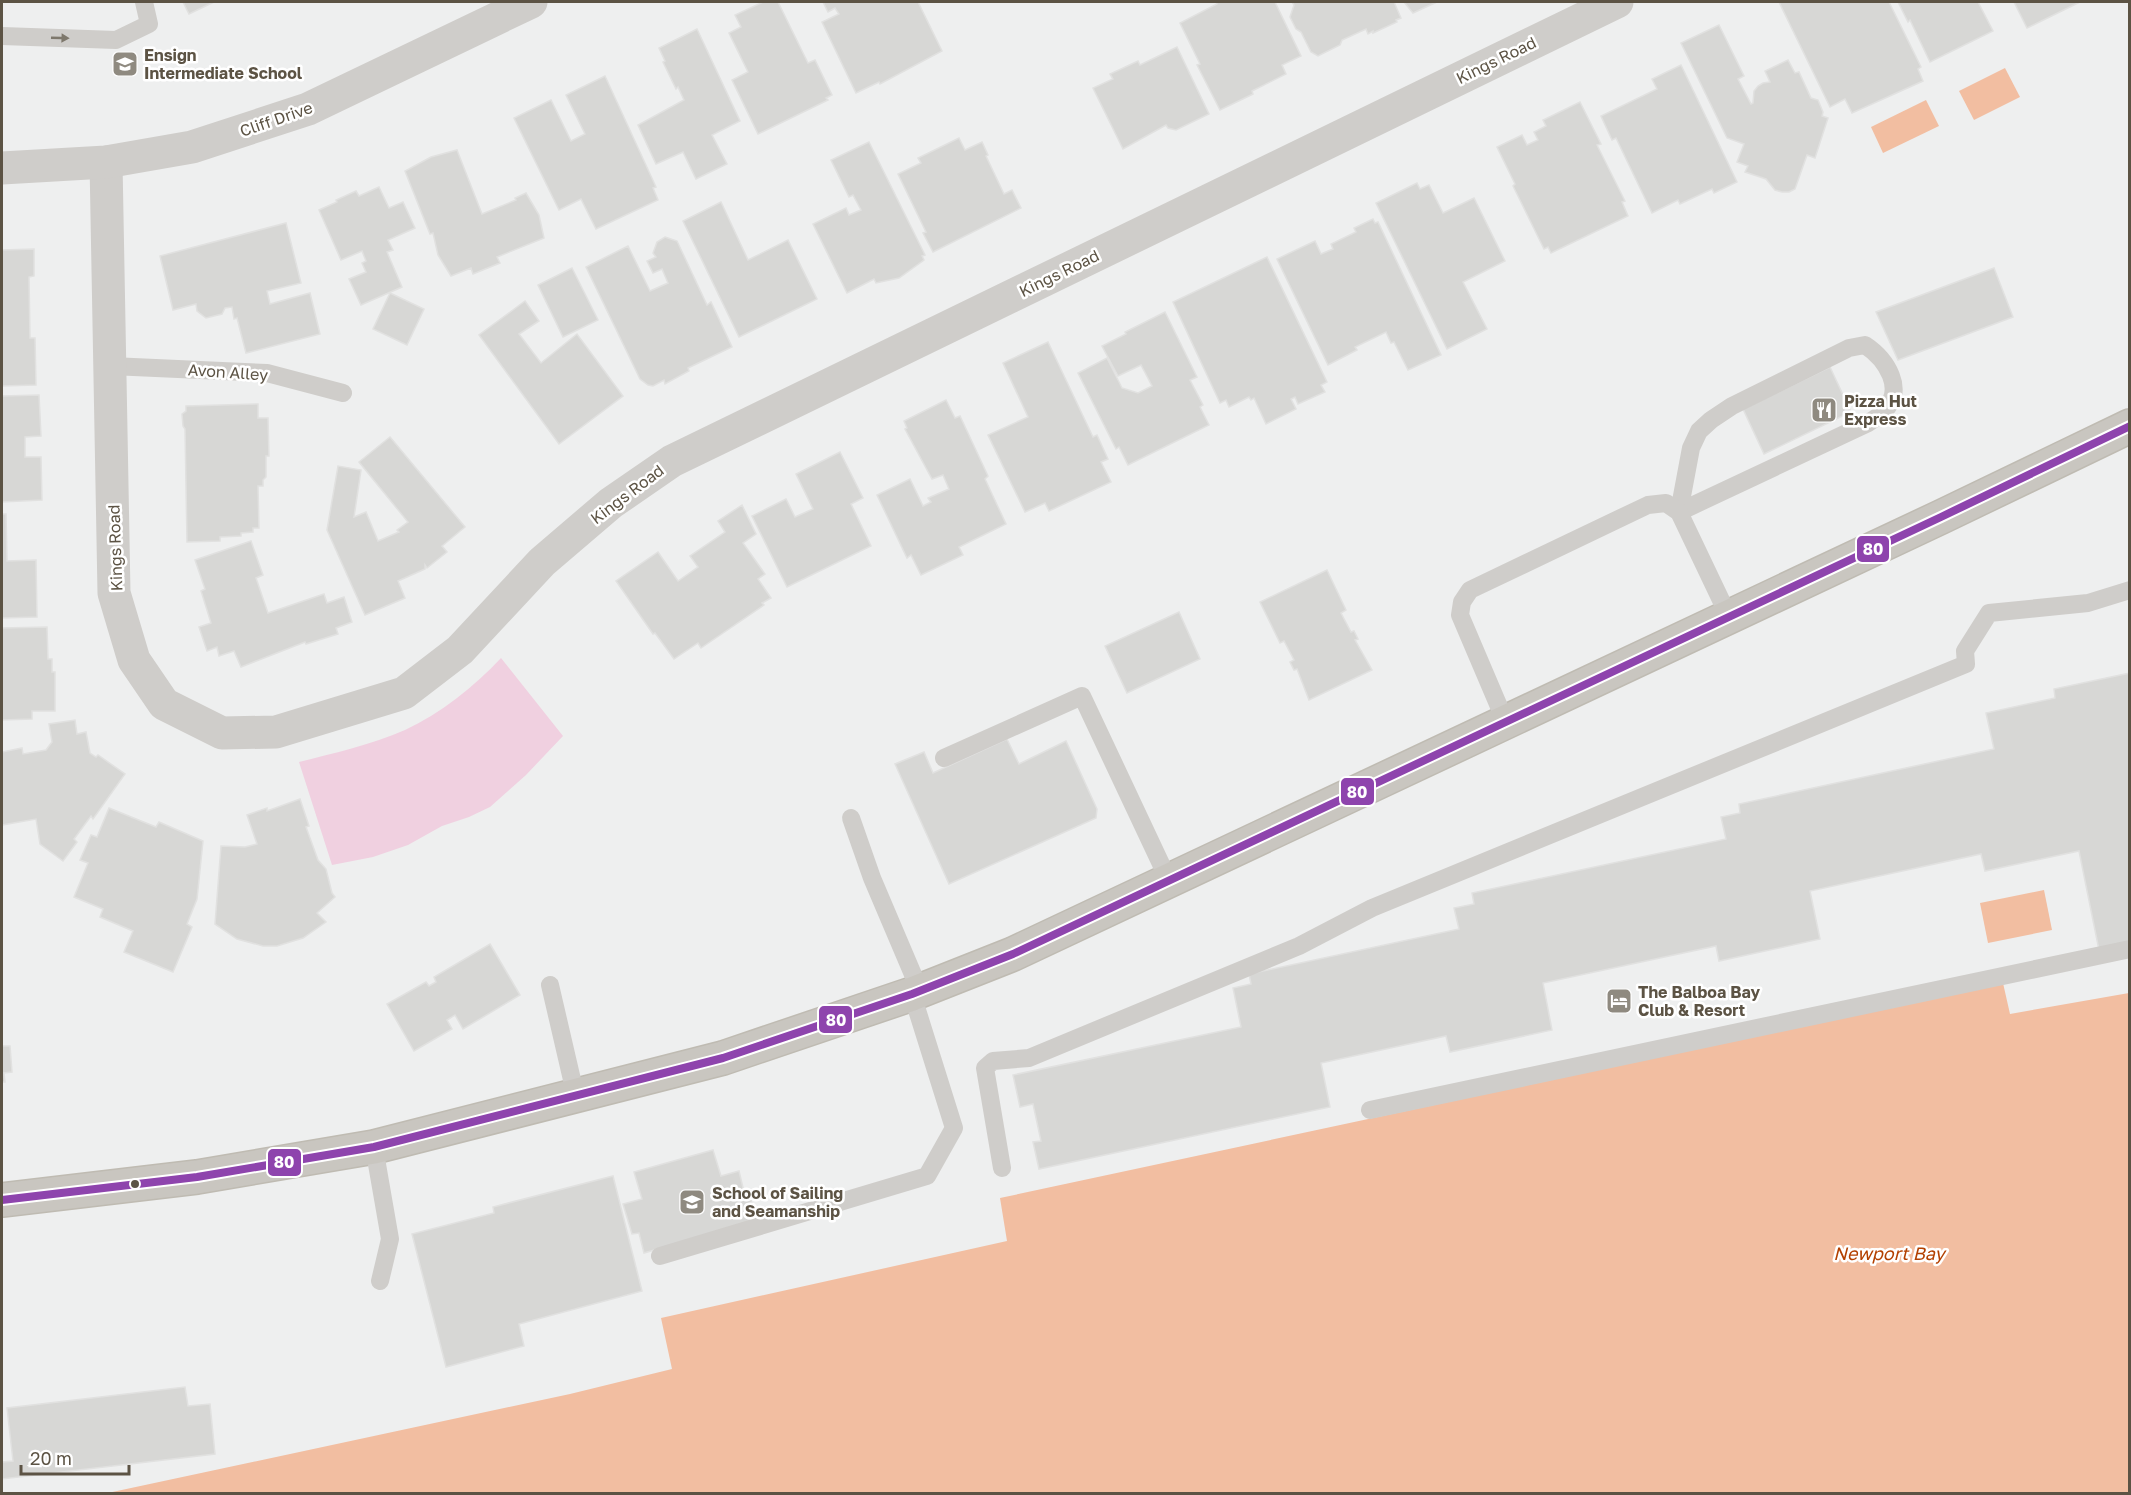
<svg xmlns="http://www.w3.org/2000/svg" width="2131" height="1495" font-family="'Golos Text',sans-serif">
  <rect width="100%" height="100%" fill="#eeefef"/>
  <path fill="#f0d0e0" d="M501,658L563,736L526,775L490,807L469,817L442,826L408,845L373,857L332,865L299,762C334,753 371,745 405,730C441,713 474,687 501,658Z"/>
  <g fill="#f2bea1">
    <path d="M2005,68L2020,97L1974,120L1959,91Z"/>
    <path d="M1926,100L1939,126L1883,153L1871,127Z"/>
    <path d="M2044,890L2052,930L1988,943L1980,903Z"/>
    <path d="M2003,983L2010,1014L2129,993V1493L103,1494L570,1394L672,1369L661,1318L1007,1241L1000,1198Z"/>
  </g>
  <g fill="#d7d7d5" stroke="#e1e1e0" stroke-width="1.5">
    <path d="M183,2H214L189,14Z"/>
    <path d="M763,2H778L808,63L815,60L832,95L826,98L828,100L758,134L732,80L748,72L729,33L741,27L735,15Z"/>
    <path d="M823,2H918L942,51L880,84L879,82L856,93L822,22L839,14L835,8L828,12Z"/>
    <path d="M1216,2H1275L1301,56L1282,65L1286,74L1252,91L1253,94L1220,110L1197,65L1200,64L1180,23L1217,4Z"/>
    <path d="M1292,2H1394L1401,18L1396,20L1397,22L1373,33V31L1368,34L1366,29L1342,40L1340,45L1318,56L1311,52L1301,32L1296,29L1290,17L1294,5Z"/>
    <path d="M1404,2H1437L1413,13Z"/>
    <path d="M1779,2H1889L1921,67L1918,69L1923,81L1852,113L1845,99L1830,107Z"/>
    <path d="M1898,2H1978L1993,31L1930,62L1910,20L1908,22Z"/>
    <path d="M2014,2H2080L2027,28Z"/>
    <path d="M1719,25L1744,76L1738,79L1751,104L1753,103L1754,91L1758,86L1763,83L1770,82L1765,71L1788,60L1795,73L1799,72L1811,98L1818,100L1823,112L1822,116L1828,118L1815,158L1807,155L1795,189L1789,192H1782L1775,190L1766,179L1745,172L1748,166L1737,162L1744,144L1727,138L1681,43Z"/>
    <path d="M697,29L740,121L712,135L727,164L696,179L683,152L656,164L638,125L684,100L678,87L676,89L663,62L665,61L659,48Z"/>
    <path d="M1177,47L1209,114L1176,130L1168,128L1166,125L1123,149L1093,88L1113,79L1110,74L1138,61L1140,65Z"/>
    <path d="M1681,65L1737,182L1714,193L1712,189L1680,204L1678,200L1652,213L1616,138L1612,140L1601,116L1657,89L1652,79Z"/>
    <path d="M605,76L656,187L653,188L658,200L596,229L581,199L559,210L514,118L551,100L571,141L585,134L566,95Z"/>
    <path d="M1580,102L1601,144L1597,145L1625,201L1622,202L1628,216L1551,253L1548,247L1544,249L1513,186L1515,184L1497,147L1522,135L1527,145L1538,140L1534,132L1546,126L1543,120Z"/>
    <path d="M959,138L965,150L982,142L988,155L986,156L1004,194L1012,190L1021,208L933,252L923,233L926,232L898,174L921,163L918,158Z"/>
    <path d="M869,142L925,255L922,256L924,260L899,278L876,283L874,279L847,293L813,224L846,208L849,215L861,210L853,195L849,197L831,160Z"/>
    <path d="M457,150L482,214L516,200L515,198L526,193L539,215L544,238L497,257L500,263L473,274L471,268L451,276L438,255L433,233L430,234L405,171L431,157Z"/>
    <path d="M1417,183L1420,189L1429,185L1443,213L1474,198L1505,261L1463,282L1487,329L1447,349L1376,203Z"/>
    <path d="M379,187L389,208L403,202L415,228L388,240L393,250L387,252L402,287L361,305L349,279L366,272L362,263L366,261L362,251L341,260L319,210L337,202L336,200L356,191L359,196Z"/>
    <path d="M721,202L748,260L788,240L817,299L739,337L683,221Z"/>
    <path d="M1373,219L1375,223L1378,222L1441,355L1408,370L1394,342L1391,343L1386,332L1355,347L1357,350L1328,365L1277,259L1315,241L1321,254L1333,249L1331,244L1356,232L1354,228Z"/>
    <path d="M286,223L301,283L267,291L270,304L310,293L320,334L246,353L237,318L234,319L232,307L225,308L222,314L206,318L197,311L196,304L173,310L160,256Z"/>
    <path d="M665,237L677,241L707,305L711,302L732,347L688,368L689,371L665,384L664,380L653,386L648,385L640,379L586,267L628,246L650,291L668,283L662,269L653,273L647,261L656,257L653,253L657,242Z"/>
    <path d="M34,249V276L29,277L30,338H35L36,385L2,386V250Z"/>
    <path d="M1267,257L1327,382L1321,385L1325,392L1298,404L1295,397L1291,399L1296,409L1266,424L1254,398L1251,400L1249,397L1229,407L1226,400L1220,403L1173,302Z"/>
    <path d="M572,268L598,320L563,337L538,285Z"/>
    <path d="M1994,268L2013,317L1898,360L1876,312Z"/>
    <path d="M390,293L424,309L407,345L373,329Z"/>
    <path d="M525,301L539,321L519,334L541,363L577,334L623,396L559,444L479,335Z"/>
    <path d="M1165,312L1197,377L1190,380L1203,405L1200,407L1209,425L1128,465L1119,447L1116,449L1078,373L1107,358L1122,388L1138,393L1152,386L1141,365L1118,376L1102,346L1126,334L1125,332Z"/>
    <path d="M1048,342L1093,437L1097,435L1108,459L1101,462L1111,482L1049,511L1045,503L1025,512L988,435L1028,417L1003,363Z"/>
    <path d="M1830,367L1851,412L1764,454L1743,409Z"/>
    <path d="M39,395L41,436L25,437V457H41L42,500L2,502V396Z"/>
    <path d="M946,400L955,418L960,416L988,476L985,479L1006,524L959,547L963,555L921,575L911,555L907,558L877,495L910,479L923,506L931,502L928,498L949,489L943,475L932,479L905,429L907,428L904,421Z"/>
    <path d="M258,404V418H268L269,456H266V477L263,480V486H258L259,528H253V532L241,533V536L220,537V541L187,542L185,429L183,426L182,414L186,411V406Z"/>
    <path d="M390,437L465,527L442,546L447,552L427,568L425,565V569L398,581L405,598L365,615L327,530L338,466L361,470L354,517L366,512L378,541L399,532L397,530L408,522L359,462Z"/>
    <path d="M840,452L863,498L851,504L871,546L787,587L752,516L786,499L795,517L813,509L796,474Z"/>
    <path d="M742,505L756,534L743,543L765,574L758,579L771,598L762,603L764,605L701,648L698,643L674,659L655,633L653,634L616,581L658,552L678,581L698,567L690,556L725,532L718,521Z"/>
    <path d="M2,514H6L7,561L36,560L37,617L2,618Z"/>
    <path d="M251,541L263,575L256,578L268,613L324,594L327,603L344,597L352,622L336,628L338,634L306,644L305,642L241,667L234,651L219,656L217,647L207,651L199,627L211,623L201,591L205,589L195,560Z"/>
    <path d="M1327,570L1346,610L1341,613L1351,632L1354,631L1358,639L1355,640L1372,670L1309,700L1297,669L1294,670L1290,662L1294,660L1284,641L1280,643L1260,602Z"/>
    <path d="M1179,612L1200,659L1127,693L1105,646Z"/>
    <path d="M47,627L48,659H52V672H55V711H32V719L2,720V628Z"/>
    <path d="M2130,673V943L2099,950L2079,851L1985,871L1981,854L1810,891L1820,939L1719,961L1716,946L1543,983L1552,1030L1450,1052L1446,1036L1321,1063L1330,1107L1039,1169L1033,1142L1041,1141L1033,1104L1020,1107L1013,1075L1241,1027L1233,988L1251,984L1249,974L1459,929L1454,908L1474,904L1472,893L1726,839L1721,817L1740,813L1739,804L1994,749L1986,713L2055,698L2054,689Z"/>
    <path d="M75,720L77,734L86,732L90,753L96,757L98,755L125,774L93,819L91,816L74,839L77,842L63,861L40,844L36,819L2,825V752L22,748L23,754L46,750L52,742L49,724Z"/>
    <path d="M1007,739L1019,764L1066,741L1097,809L1096,818L949,884L895,764L924,752L933,773Z"/>
    <path d="M300,799L309,826L306,827L318,860L326,869L332,893L335,897L317,913L326,922L303,938L277,946H263L237,939L215,924L221,846L245,847L257,844L247,815L267,808V811Z"/>
    <path d="M109,808L156,827L159,822L203,841L197,899L187,924L192,927L173,972L124,952L133,931L100,917L103,909L74,897L88,863L80,860L91,835L97,837Z"/>
    <path d="M490,944L520,995L463,1029L455,1015L447,1020L452,1029L414,1051L387,1004L426,982L429,986L436,982L434,977Z"/>
    <path d="M2,1046H10L12,1072L4,1073L5,1082H2Z"/>
    <path d="M713,1150L721,1176L739,1171L744,1192L748,1190L757,1220L644,1253L639,1233L632,1234L623,1204L642,1199L634,1172Z"/>
    <path d="M613,1176L642,1291L519,1324L524,1346L446,1367L412,1234L494,1213L493,1207Z"/>
    <path d="M185,1387L188,1406L210,1404L215,1454L2,1479V1462L13,1461L7,1408Z"/>
  </g>
  <g fill="none" stroke-linecap="round" stroke-linejoin="round">
    <g stroke="#bfbbb2" stroke-width="36">
      <path id="trunk" d="M2,1200L197,1177L374,1147L723,1058L912,994L1013,954L1941,517L2130,426"/>
    </g>
    <g stroke="#cfcdca" stroke-width="18">
      <path d="M2,36L116,40L149,24L144,2"/>
      <path d="M1865,345C1886,359 1907,390 1883,412C1879,416 1873,420 1868,423L1679,512L1691,448L1699,431L1711,420L1732,406L1849,348Z"/>
      <path d="M111,366L267,373L343,393"/>
      <path d="M1506,723L1460,615L1462,602L1470,590L1648,505L1666,503L1679,512L1729,617"/>
      <path d="M944,758L1082,696L1169,881"/>
      <path d="M851,818L872,878L920,991"/>
      <path d="M550,985L576,1097"/>
      <path d="M1370,1110L2130,949"/>
      <path d="M374,1147L390,1239L380,1281"/>
      <path d="M1002,1168L985,1068L993,1061L1029,1058L1299,946L1372,908L1966,664L1965,651L1989,613L2088,603L2130,590"/>
      <path d="M660,1256L927,1176L954,1128L912,994"/>
    </g>
    <path stroke="#cfcdca" stroke-width="33" d="M106,162L114,593L134,660L164,704L222,733L276,732L404,693L460,650L542,562L611,503L672,461L1617,2"/>
    <path stroke="#cfcdca" stroke-width="33" d="M2,168L106,162L192,147L308,109L531,2"/>
    <use href="#trunk" stroke="#c9c6c0" stroke-width="33"/>
    <g stroke="#fff" stroke-width="12">
      <path id="bus-1" d="M2,1200L197,1177L374,1147L723,1058L912,994L1013,954L1941,517L2130,426"/>
    </g>
    <use href="#bus-1" stroke="#8e44ad" stroke-width="8"/>
  </g>
  <defs><path id="oneway-solid" d="M-6-.8H1V-3.2L6.5 0L1 3.2V.8H-6Z" transform="scale(1.5)"/></defs>
  <use fill="#7e786c" href="#oneway-solid" transform="translate(60 38) rotate(2)"/>
  <defs>
    <g id="school-square" transform="scale(1.35)"><rect x="-9" y="-9" width="18" height="18" rx="4" fill="#8f8a80" stroke="#fff"/><path d="M0-5L7-2L0 1L-7-2ZM-4 1L0 2.5L4 1V4Q0 6-4 4Z" fill="#fff"/></g>
    <g id="restaurant-square" transform="scale(1.35)"><rect x="-9" y="-9" width="18" height="18" rx="4" fill="#8f8a80" stroke="#fff"/><path d="M-5-6h1v4h1v-4h1v4h1v-4h1v5L-1.5 .5V6h-2V.5L-5-1ZM5-6V6H3V1.5H1.5Q1.5-4 5-6Z" fill="#fff"/></g>
    <g id="hotel-square" transform="scale(1.35)"><rect x="-9" y="-9" width="18" height="18" rx="4" fill="#8f8a80" stroke="#fff"/><path d="M-6-4.5h1.5V1H6V5H4.5V3h-9V5H-6ZM-4 0a1.8 1.8 0 1 1 3.6 0ZM.5 0V-2.5h3Q6-2.5 6 0Z" fill="#fff"/></g>
    <g id="university-square" transform="scale(1.35)"><rect x="-9" y="-9" width="18" height="18" rx="4" fill="#8f8a80" stroke="#fff"/><path d="M0-5L7-2L0 1L-7-2ZM-4 1L0 2.5L4 1V4Q0 6-4 4Z" fill="#fff"/></g>
  </defs>
  <g fill-rule="evenodd">
    <use href="#school-square" x="125" y="64"/>
    <use href="#restaurant-square" x="1824" y="410"/>
    <use href="#hotel-square" x="1619" y="1001"/>
    <use href="#university-square" x="692" y="1202"/>
  </g>
  <circle fill="#5c5344" stroke="#fff" stroke-width="2" cx="135" cy="1184" r="5"/>
  <g text-anchor="middle" dominant-baseline="central" stroke-width="5" stroke-linejoin="round" paint-order="stroke">
    <g font-size="16" font-weight="bold" fill="#5c5344" stroke="#fff" text-anchor="start">
      <text x="144" y="55">Ensign<tspan x="144" dy="18">Intermediate School</tspan></text>
      <text x="1844" y="401">Pizza Hut<tspan x="1844" dy="18">Express</tspan></text>
      <text x="1638" y="992">The Balboa Bay<tspan x="1638" dy="18">Club &amp; Resort</tspan></text>
      <text x="712" y="1193">School of Sailing<tspan x="712" dy="18">and Seamanship</tspan></text>
    </g>
    <g font-size="16" fill="#5c5344" stroke="#fff">
      <text transform="translate(1496 60) rotate(-26)">Kings Road</text>
      <text transform="translate(276 119) rotate(-19)">Cliff Drive</text>
      <text transform="translate(1059 273) rotate(-26)">Kings Road</text>
      <text transform="translate(228 372) rotate(4)">Avon Alley</text>
      <text transform="translate(627 494) rotate(-37)">Kings Road</text>
      <text transform="translate(115 548) rotate(-92)">Kings Road</text>
    </g>
    <g font-size="18" font-style="italic" fill="#b34000" stroke="#fff">
      <text x="1889" y="1253">Newport Bay</text>
    </g>
  </g>
  <g stroke="#fff" stroke-width="2">
    <rect x="1856" y="535" width="34" height="28" rx="6" fill="#8e44ad"/>
    <rect x="1340" y="777" width="35" height="29" rx="6" fill="#8e44ad"/>
    <rect x="818" y="1005" width="35" height="29" rx="6" fill="#8e44ad"/>
    <rect x="267" y="1148" width="35" height="29" rx="6" fill="#8e44ad"/>
  </g>
  <g font-size="16" text-anchor="middle" font-weight="bold" fill="#fff">
    <text x="1873" y="555">80</text>
    <text x="1357" y="798">80</text>
    <text x="836" y="1026">80</text>
    <text x="284" y="1168">80</text>
  </g>
  <rect width="2131" height="1495" fill="none" stroke="#5c5344" stroke-width="6"/>
  <path d="M21 1465v9h108v-9" fill="none" stroke="#5c5344" stroke-width="3"/>
  <text x="30" y="1465" font-size="18" fill="#5c5344" stroke="#ffffff" stroke-width="4.5" paint-order="stroke">20 m</text>
</svg>
